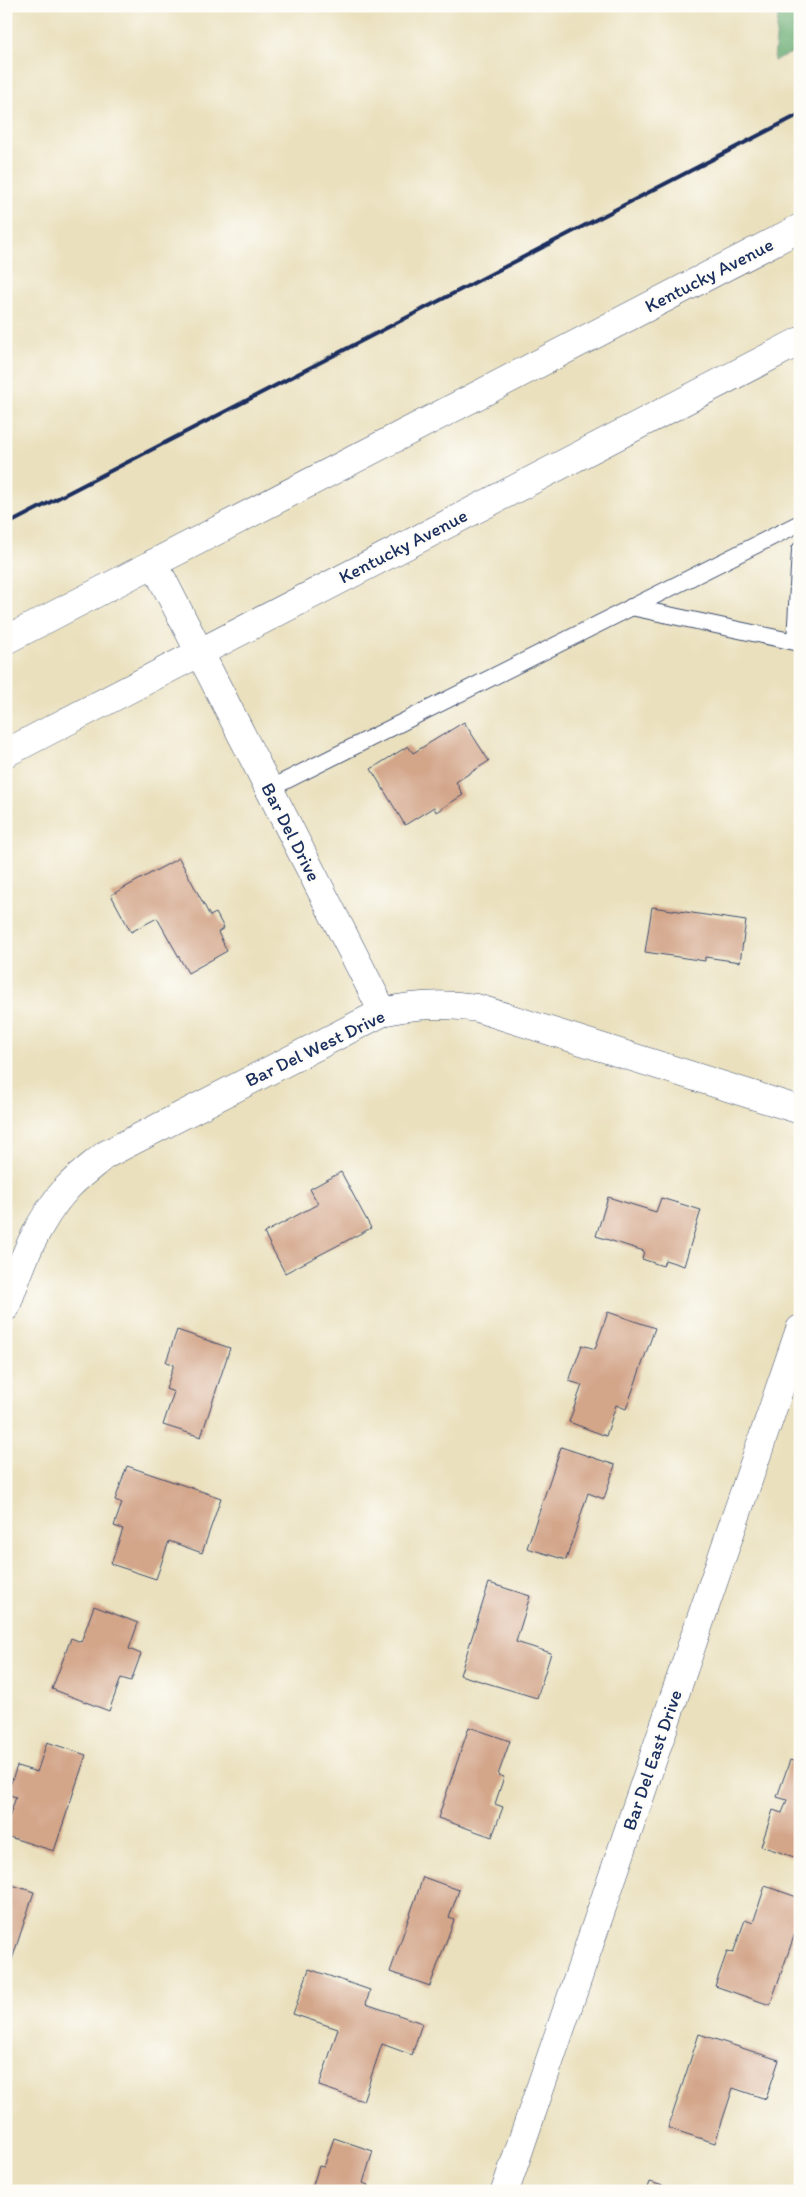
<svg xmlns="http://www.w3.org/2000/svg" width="806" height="2197" font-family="Itim,sans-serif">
  <rect width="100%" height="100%" fill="#fdfcf7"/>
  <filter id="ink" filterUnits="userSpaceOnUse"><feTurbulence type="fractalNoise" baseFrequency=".02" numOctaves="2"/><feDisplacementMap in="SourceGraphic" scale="10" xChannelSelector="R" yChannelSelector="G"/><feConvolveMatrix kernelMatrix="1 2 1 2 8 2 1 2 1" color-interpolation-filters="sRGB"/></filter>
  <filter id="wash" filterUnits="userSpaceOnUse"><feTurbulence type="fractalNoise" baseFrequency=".0096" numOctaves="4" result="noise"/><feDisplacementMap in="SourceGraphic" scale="20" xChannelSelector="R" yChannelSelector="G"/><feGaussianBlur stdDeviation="1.12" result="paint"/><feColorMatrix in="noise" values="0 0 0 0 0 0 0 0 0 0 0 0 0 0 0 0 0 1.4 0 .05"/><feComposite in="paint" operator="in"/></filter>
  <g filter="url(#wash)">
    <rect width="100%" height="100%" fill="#eae0bd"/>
    <path fill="#66ab70" stroke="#406d67" d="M779,6H800V49L774,61Z"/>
    <g id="blocks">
      <g fill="#d3a589">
        <path d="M464,722L489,761L456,782L463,795L436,812L434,807L405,825L371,769L408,746L413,753Z"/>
        <path d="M179,858L210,916L216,913L224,928L218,932L227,951L188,973L157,918L131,932L111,895Z"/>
        <path d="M652,907L746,921L740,962L705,957V961L645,952Z"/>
        <path d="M341,1172L371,1228L285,1273L264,1233L318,1204L310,1189Z"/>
        <path d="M608,1197L656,1212L661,1198L701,1210L684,1266L665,1260L663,1266L642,1259L644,1251L596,1236Z"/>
        <path d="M608,1312L655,1328L626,1409L616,1405L606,1436L569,1422L582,1385L569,1381L582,1345L595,1349Z"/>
        <path d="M177,1330L230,1348L201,1437L163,1425L174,1392L166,1389L174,1364L166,1362Z"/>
        <path d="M561,1447L615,1465L604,1499L588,1493L566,1560L527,1548Z"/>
        <path d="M127,1466L221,1498L202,1553L169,1541L156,1579L111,1564L123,1529L114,1526L122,1503L115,1500Z"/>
        <path d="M489,1583L530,1596L516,1642L551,1653L537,1698L460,1675Z"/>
        <path d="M94,1606L138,1623L129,1649L141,1654L131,1681L121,1678L109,1711L52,1689L71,1638L81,1642Z"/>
        <path d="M469,1727L510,1741L498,1775L504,1777L495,1804L503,1807L492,1837L438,1818Z"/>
        <path d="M47,1742L86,1755L54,1851L6,1836V1826L16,1797L7,1794L17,1766L37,1772Z"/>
        <path d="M790,1760L800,1763V1859L761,1846L773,1810L782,1813L787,1800L777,1797Z"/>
        <path d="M423,1877L459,1890L449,1918L454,1920L430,1986L390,1972Z"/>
        <path d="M6,1883L34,1892L7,1975H6Z"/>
        <path d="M765,1886L800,1898V1919L770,2005L715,1986L727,1952L733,1953L745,1920L753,1923Z"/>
        <path d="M309,1969L370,1990L366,2004L422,2023L412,2055L382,2044L363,2101L319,2086L338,2029L293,2014Z"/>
        <path d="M699,2034L779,2060L766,2099L733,2088L715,2143L668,2128Z"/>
        <path d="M334,2138L373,2151L363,2183L368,2185L366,2191H311L319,2166L324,2167Z"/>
        <path d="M650,2182L676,2190V2191H647Z"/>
      </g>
    </g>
  </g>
  <g filter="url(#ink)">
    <use href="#blocks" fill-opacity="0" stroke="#3a4a6c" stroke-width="1"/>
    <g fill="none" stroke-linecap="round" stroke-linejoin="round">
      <g stroke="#3a4a6c" stroke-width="18">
        <g id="lane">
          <path d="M631,607L795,642L800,550"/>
          <path d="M269,789L800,523"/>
        </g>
      </g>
      <g stroke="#3a4a6c" stroke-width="29">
        <g id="street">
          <path d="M154,563L383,1012"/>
          <path d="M6,1307C21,1264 36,1222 67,1188C78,1176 92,1166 105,1155L383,1012C416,1004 444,1003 477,1008L800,1110"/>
          <path d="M505,2191L800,1329"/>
        </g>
      </g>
      <g stroke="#3a4a6c" stroke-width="29">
        <g id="primary">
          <path d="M6,640L800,228"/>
          <path d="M6,753L800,341"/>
        </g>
      </g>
      <use href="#lane" stroke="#fff" stroke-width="16"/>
      <use href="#street" stroke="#fff" stroke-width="28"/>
      <use href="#primary" stroke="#fff" stroke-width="28"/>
      <path stroke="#1b2f5e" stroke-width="4" d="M6,525L800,114"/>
    </g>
  </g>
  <g text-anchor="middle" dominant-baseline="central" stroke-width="4.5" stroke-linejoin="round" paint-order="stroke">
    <g font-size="19" fill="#1b2f5e" stroke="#fdfcf7">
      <text transform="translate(709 275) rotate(-27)">Kentucky Avenue</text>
      <text transform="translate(403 546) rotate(-27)">Kentucky Avenue</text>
      <text transform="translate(291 832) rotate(63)">Bar Del Drive</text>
      <text transform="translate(315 1048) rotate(-26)">Bar Del West Drive</text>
      <text transform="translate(652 1760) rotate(-71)">Bar Del East Drive</text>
    </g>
  </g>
  <rect width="806" height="2197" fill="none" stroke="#fdfcf7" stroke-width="25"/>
</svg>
